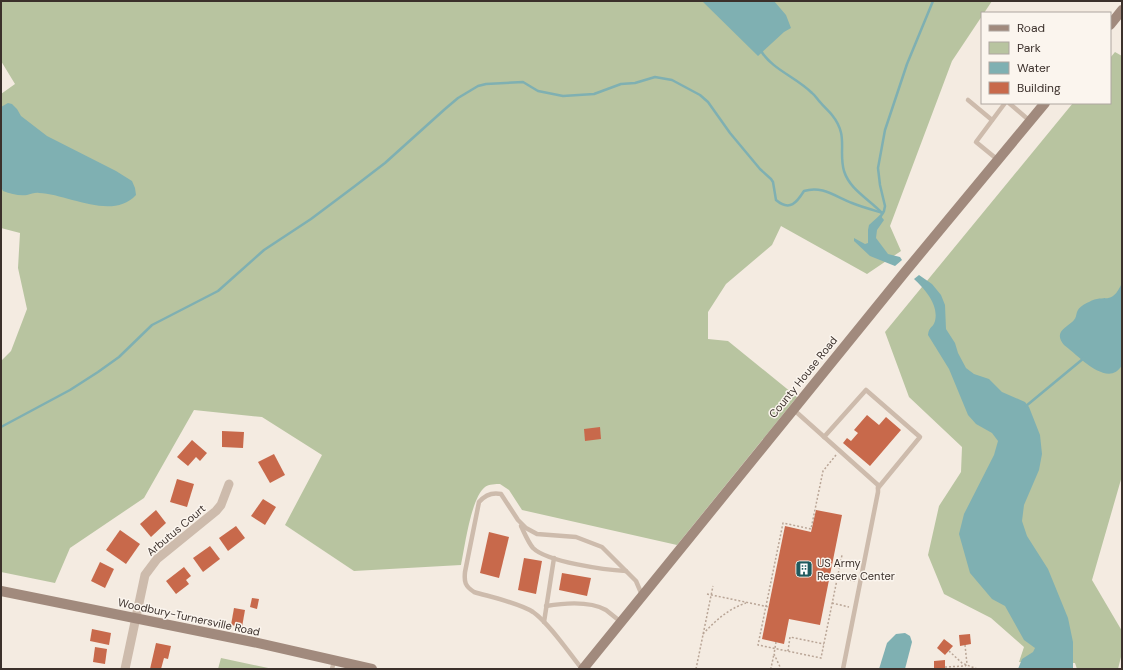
<svg xmlns="http://www.w3.org/2000/svg" width="1123" height="670" font-family="'DM Sans',sans-serif">
  <rect width="100%" height="100%" fill="#f4ebe1"/>
  <g fill="#b8c4a0">
    <path d="M1,1H992L984,13H982V16L952,61L890,226L901,251L867,274L781,226L772,245L726,284L708,312V339L728,341L797,397L677,545L522,510L509,490L500,484C496,484 489,484 485,487C471,498 465,546 461,565L354,571L285,525L322,455L262,417L194,410L144,498L70,548L55,583L1,572V361L11,351L27,309L18,268L20,233L1,228V94L15,84L1,61Z"/>
    <path d="M1115,52L1122,56V476L1092,580L1122,631V653L1118,669H1077L1075,663L1019,662L1024,647L991,618L944,594L928,555L939,506L961,472L962,447L909,397L885,332L1073,103H1110V58Z"/>
    <path d="M221,658L273,669H218Z"/>
  </g>
  <g fill="#7fb0b2">
    <path d="M702,1H774L786,15L791,28L784,32L758,56Z"/>
    <path d="M8,103L12,104L17,109L21,116L47,136L116,171L132,181L135,188L136,195C112,221 68,194 39,193C36,192 31,194 27,195C19,196 11,194 3,191L1,187V107Z"/>
    <path d="M880,215L884,220L877,230L876,238L888,254L900,257L902,260L895,266L870,256L854,241V238L865,244L868,243V230L869,225Z"/>
    <path d="M919,275L932,284L941,295L945,305L946,329L955,343L958,353L966,368L974,374L989,379L1002,392L1025,402L1029,407L1040,435L1042,454L1039,470L1024,505L1022,521L1027,536L1048,569L1068,618L1073,642V669H1018L1022,659L1033,652L1035,648L1024,640L1005,606L992,599L970,573L959,534L964,514L994,455L998,441L992,433L976,424L968,415L949,369L928,335C929,326 933,328 935,321C939,305 925,289 914,279Z"/>
    <path d="M1122,283V365C1108,390 1077,354 1064,345C1053,331 1067,328 1074,320C1076,318 1076,315 1077,312C1079,307 1084,304 1089,302C1105,293 1111,307 1122,283Z"/>
    <path d="M905,633L910,636L912,642L905,669H879L887,643L896,634Z"/>
  </g>
  <g fill="none" stroke-linecap="round" stroke-linejoin="round">
    <g stroke="#7fb0b2" stroke-width="2.5">
      <path d="M761,51C773,70 796,77 812,93C815,95 817,99 820,102C824,107 829,111 832,115C849,136 838,150 844,171C850,190 869,199 882,213"/>
      <path d="M879,219L884,211L885,206L880,185L878,168L885,130L907,64L933,1"/>
      <path d="M1026,406L1084,358"/>
      <path d="M1,427L70,390L98,372L119,357L152,325L218,291L264,250L311,219L355,186L385,163L445,109L458,98L478,86L486,84L523,82L538,91L563,96L594,94L621,84L635,83L655,77L672,80L700,95L708,102L730,133L760,169L771,179L773,182L776,200C790,212 797,202 804,191C822,185 836,197 852,203C862,207 873,210 883,213"/>
    </g>
  </g>
  <g fill="#c8694b">
    <path d="M867,415L879,425L886,417L901,430L870,466L843,443L847,438L851,441L858,433L854,430Z"/>
    <path d="M600,427L601,439L585,441L584,429Z"/>
    <path d="M222,431L244,432L243,448L222,447Z"/>
    <path d="M192,440L207,453L200,461L196,457L188,466L177,457Z"/>
    <path d="M274,454L285,475L270,483L258,462Z"/>
    <path d="M177,479L194,484L187,507L170,502Z"/>
    <path d="M263,499L276,507L265,525L251,516Z"/>
    <path d="M156,510L166,523L151,537L140,524Z"/>
    <path d="M816,510L842,515L820,625L789,619L784,644L762,639L785,526L811,532Z"/>
    <path d="M236,526L245,538L228,551L219,538Z"/>
    <path d="M120,530L140,544L126,564L106,550Z"/>
    <path d="M489,532L509,537L499,578L480,573Z"/>
    <path d="M210,546L220,559L203,572L193,558Z"/>
    <path d="M524,558L542,561L536,594L518,590Z"/>
    <path d="M100,562L114,569L105,588L91,581Z"/>
    <path d="M184,567L191,576L186,580L189,584L176,594L166,581Z"/>
    <path d="M562,573L591,578L587,596L559,590Z"/>
    <path d="M252,598L259,599L257,609L250,607Z"/>
    <path d="M234,608L245,610L242,627L231,625Z"/>
    <path d="M92,629L111,633L109,645L90,641Z"/>
    <path d="M970,634L971,644L960,646L959,635Z"/>
    <path d="M944,639L953,646L945,655L937,648Z"/>
    <path d="M156,643L171,646L168,659L164,658L161,669H150Z"/>
    <path d="M95,647L107,649L105,664L93,662Z"/>
    <path d="M945,660V669H934V661Z"/>
  </g>
  <g fill="none" stroke-linecap="round" stroke-linejoin="round">
    <g stroke="#b9a596" stroke-width="1.5" stroke-dasharray="2 2" stroke-linecap="butt">
      <path d="M836,455L823,471L811,529L783,523L758,645L821,658L842,555"/>
      <path d="M837,578L855,581"/>
      <path d="M707,594L769,607"/>
      <path d="M832,603L849,607"/>
      <path d="M703,634C715,621 728,609 746,603"/>
      <path d="M776,642L774,654L781,669"/>
      <path d="M788,651L790,637L824,644"/>
      <path d="M949,651L962,663L977,669"/>
      <path d="M945,667L965,666L967,664L965,645"/>
      <path d="M696,669L713,586"/>
      <path d="M770,669L771,668L774,654"/>
    </g>
    <g stroke="#cdbbac" stroke-width="4.5">
      <path d="M968,100L992,120"/>
      <path d="M1009,103L1030,121"/>
      <path d="M998,160L976,142L1005,103"/>
      <path d="M794,410L878,485V492L843,669"/>
      <path d="M824,437L866,390L920,437L878,488"/>
      <path d="M521,526C524,532 528,542 533,548C547,562 606,570 626,571"/>
      <path d="M546,606C564,603 590,601 606,610C611,614 616,618 621,622"/>
      <path d="M544,622L554,558"/>
      <path d="M332,669L334,661"/>
      <path d="M582,669C569,653 549,623 533,612C519,603 491,597 474,592C465,586 464,582 465,572L479,502C485,495 492,492 501,494L518,520L526,528L537,534L576,537L602,547L636,581L642,595"/>
    </g>
    <path stroke="#cdbbac" stroke-width="9" d="M125,669L145,575L157,559L216,511L221,505L229,484"/>
    <g stroke="#a18a7d" stroke-width="10">
      <path d="M1110,25L1122,10"/>
      <path d="M1,591L253,642L372,669"/>
      <path d="M583,669L905,272L1045,103"/>
    </g>
  </g>
  <defs>
    <g id="building-square" transform="scale(0.9)"><rect x="-9" y="-9" width="18" height="18" rx="4" fill="#1f5a5e" stroke="#fbf5ee"/><path d="M-4-6H4V6H1V3H-1V6H-4ZM-2.5-4.3h1.7v1.8h-1.7ZM.8-4.3h1.7v1.8H.8ZM-2.5-1h1.7V.8h-1.7ZM.8-1h1.7V.8H.8Z" fill="#fff"/></g>
  </defs>
  <g fill-rule="evenodd">
    <use href="#building-square" x="804" y="569"/>
  </g>
  <g text-anchor="middle" dominant-baseline="central" stroke-width="3" stroke-linejoin="round" paint-order="stroke">
    <g font-size="11" fill="#3b302b" stroke="#fbf5ee">
      <text transform="translate(803 377) rotate(-51)">County House Road</text>
      <text transform="translate(176 530) rotate(-40)">Arbutus Court</text>
      <text transform="translate(189 617) rotate(12)">Woodbury-Turnersville Road</text>
    </g>
    <g font-size="11" fill="#3b302b" stroke="#fbf5ee" text-anchor="start">
      <text x="817" y="563">US Army<tspan x="817" dy="13">Reserve Center</tspan></text>
    </g>
  </g>
  <rect width="1123" height="670" fill="none" stroke="#3b302b" stroke-width="4"/>
  <rect x="981" y="12" width="130" height="92" fill="#fbf5ee" stroke="#aea6a0"/>
  <rect x="989" y="25" width="20" height="6" fill="#a18a7d" stroke="#aea6a0"/>
  <text x="1017" y="32" font-size="12" fill="#3b302b">Road</text>
  <rect x="989" y="42" width="20" height="12" fill="#b8c4a0" stroke="#aea6a0"/>
  <text x="1017" y="52" font-size="12" fill="#3b302b">Park</text>
  <rect x="989" y="62" width="20" height="12" fill="#7fb0b2" stroke="#aea6a0"/>
  <text x="1017" y="72" font-size="12" fill="#3b302b">Water</text>
  <rect x="989" y="82" width="20" height="12" fill="#c8694b" stroke="#aea6a0"/>
  <text x="1017" y="92" font-size="12" fill="#3b302b">Building</text>
</svg>
